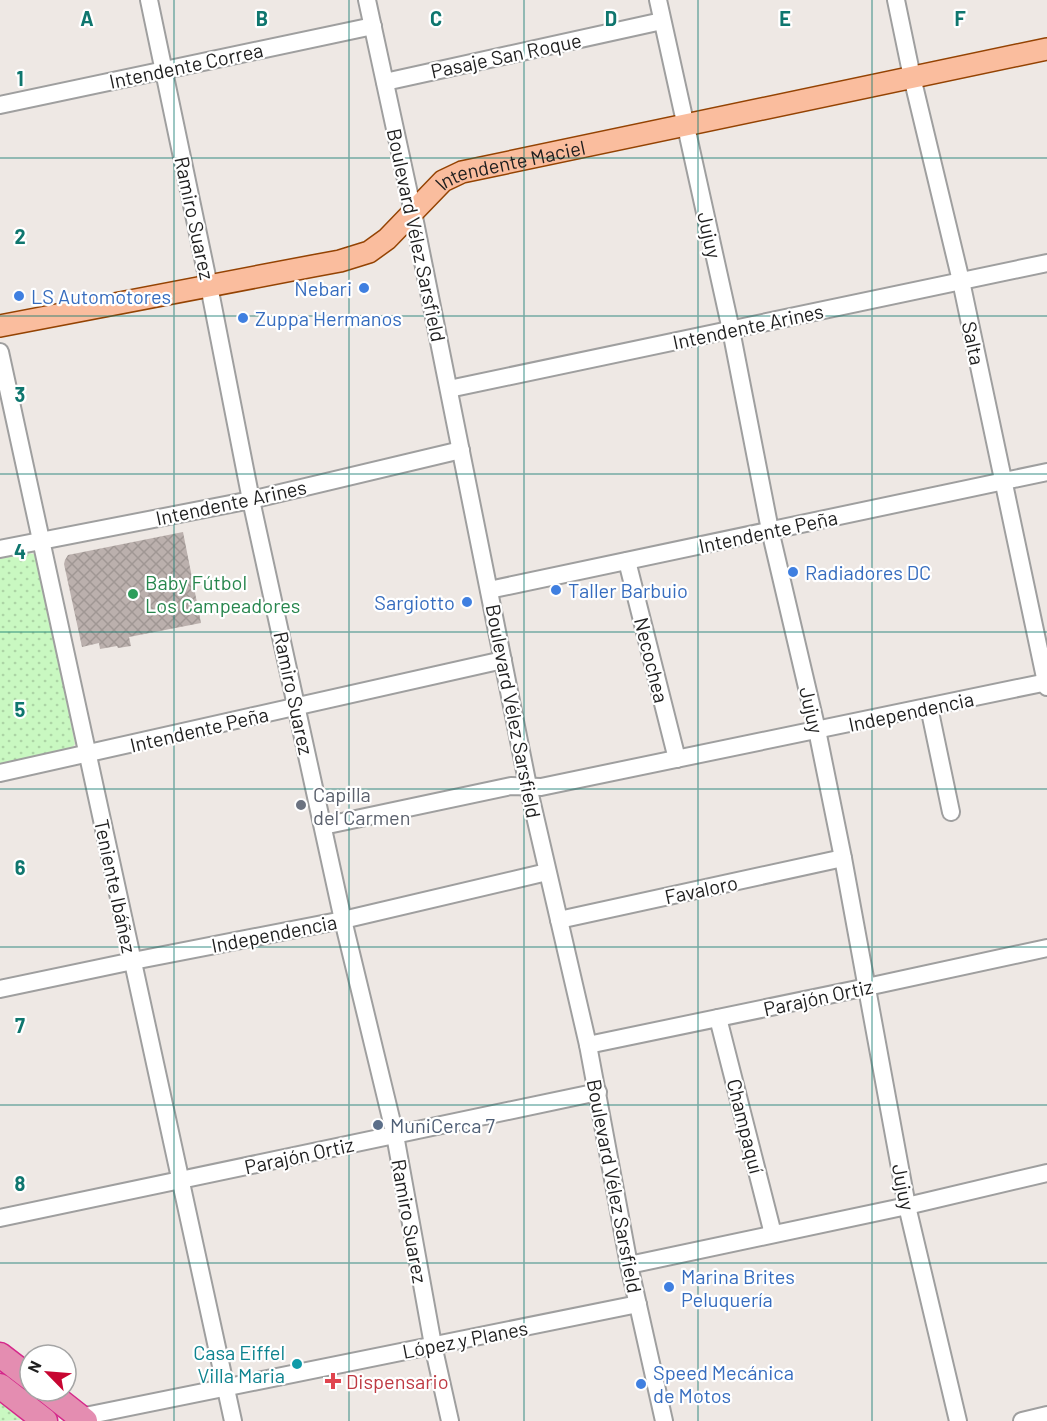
<svg xmlns="http://www.w3.org/2000/svg" width="1047" height="1421" font-family="Barlow,sans-serif">
  <defs>
    <pattern id="park-dots" width="8" height="8" patternUnits="userSpaceOnUse" patternTransform="scale(1.5)"><rect width="8" height="8" fill="#c9f8c1"/><path d="M2 2h.1M6 6h.1" fill="none" stroke="#acd4a5" stroke-width="1.8" stroke-linecap="round"/></pattern>
    <pattern id="building-cross-hatch" width="8" height="8" patternUnits="userSpaceOnUse" patternTransform="scale(1.5)"><rect width="8" height="8" fill="#bbb0ad"/><path d="M0 0l8 8M0 8l8-8" fill="none" stroke="#a09794"/></pattern>
  </defs>
  <rect width="100%" height="100%" fill="#eee8e4"/>
  <g fill="url(#park-dots)">
    <path d="M28,553L34,554L38,558L75,744L71,749L0,764V559Z"/>
    <path d="M0,1399L21,1416L20,1420L0,1421Z"/>
  </g>
  <path fill="url(#building-cross-hatch)" d="M183,532L201,623L129,637L131,646L118,648L117,646L100,649L99,643L82,647L64,564L65,560L68,555Z"/>
  <g fill="none" stroke-linecap="round" stroke-linejoin="round">
    <g stroke="#9f9f9f" stroke-width="20">
      <g id="minor">
        <path d="M149,0L209,286L251,500L343,920L395,1135L433,1345L450,1421"/>
        <path d="M367,0L413,212L528,786L588,1045L629,1265L664,1421"/>
        <path d="M658,0L731,330L770,530L817,730L843,858L907,1206L958,1421"/>
        <path d="M896,0L912,77L961,281L1047,687"/>
        <path d="M385,82L662,21"/>
        <path d="M0,105L373,26"/>
        <path d="M0,352L233,1421"/>
        <path d="M449,389L1047,263"/>
        <path d="M0,549L251,500L461,450"/>
        <path d="M627,561L677,759"/>
        <path d="M489,590L1047,472"/>
        <path d="M929,707L951,812"/>
        <path d="M0,773L503,660"/>
        <path d="M323,826L511,786L541,787L1047,682"/>
        <path d="M559,920L843,858"/>
        <path d="M0,989L133,961L343,920L547,872"/>
        <path d="M718,1018L773,1234"/>
        <path d="M588,1045L867,987L1047,948"/>
        <path d="M0,1218L598,1092"/>
        <path d="M629,1265L907,1206L1047,1173"/>
        <path d="M80,1417L638,1304"/>
        <path d="M1022,1421L1047,1415"/>
      </g>
    </g>
    <g stroke="#944303" stroke-width="24">
      <g id="major">
        <path id="s1" d="M0,326L313,266L340,261L369,252L387,239L443,181L462,172L1047,49"/>
      </g>
    </g>
    <g stroke="#d5288b" stroke-width="27">
      <g id="highway">
        <path d="M0,1355L30,1378"/>
        <path d="M0,1386L45,1421"/>
        <path d="M47,1391L85,1421"/>
      </g>
    </g>
    <use href="#minor" stroke="#fff" stroke-width="16"/>
    <use href="#major" stroke="#fabd9e" stroke-width="21"/>
    <use href="#highway" stroke="#e48db1" stroke-width="24"/>
  </g>
  <path fill="none" stroke="#0f766e" stroke-width="1.5" stroke-opacity="0.55" d="M174,0V1421M349,0V1421M524,0V1421M698,0V1421M872,0V1421M0,158H1047M0,316H1047M0,474H1047M0,632H1047M0,789H1047M0,947H1047M0,1105H1047M0,1263H1047"/>
  <g fill="#3f7fe0" stroke="#fff" stroke-width="2">
    <circle cx="364" cy="288" r="6"/>
    <circle cx="19" cy="296" r="6"/>
    <circle cx="243" cy="318" r="6"/>
    <circle cx="793" cy="572" r="6"/>
    <circle cx="556" cy="590" r="6"/>
    <circle cx="467" cy="602" r="6"/>
    <circle cx="669" cy="1287" r="6"/>
    <circle cx="641" cy="1384" r="6"/>
  </g>
  <circle fill="#2e9e5b" stroke="#fff" stroke-width="2" cx="133" cy="594" r="6"/>
  <circle fill="#6b7280" stroke="#fff" stroke-width="2" cx="301" cy="805" r="6"/>
  <circle fill="#5c6f8a" stroke="#fff" stroke-width="2" cx="378" cy="1125" r="6"/>
  <circle fill="#0f9aa8" stroke="#fff" stroke-width="2" cx="297" cy="1364" r="6"/>
  <path fill="#e0444e" stroke="#fff" stroke-width="2" d="M330 1372h6v6h6v6h-6v6h-6v-6h-6v-6h6z"/>
  <g text-anchor="middle" dominant-baseline="central" stroke-width="4.5" stroke-linejoin="round" paint-order="stroke">
    <g font-size="20" fill="#1e1e1e" stroke="#fff">
      <text transform="translate(506 55) rotate(-12)">Pasaje San Roque</text>
      <text transform="translate(186 65) rotate(-12)">Intendente Correa</text>
      <text stroke="none"><textPath href="#s1" startOffset="549">Intendente Maciel</textPath></text>
      <text transform="translate(195 218) rotate(78)">Ramiro Suarez</text>
      <text transform="translate(417 235) rotate(78)">Boulevard Vélez Sarsfield</text>
      <text transform="translate(710 235) rotate(77)">Jujuy</text>
      <text transform="translate(748 326) rotate(-12)">Intendente Arines</text>
      <text transform="translate(974 343) rotate(78)">Salta</text>
      <text transform="translate(231 502) rotate(-12)">Intendente Arines</text>
      <text transform="translate(768 531) rotate(-12)">Intendente Peña</text>
      <text transform="translate(652 660) rotate(76)">Necochea</text>
      <text transform="translate(294 693) rotate(78)">Ramiro Suarez</text>
      <text transform="translate(812 710) rotate(77)">Jujuy</text>
      <text transform="translate(514 711) rotate(79)">Boulevard Vélez Sarsfield</text>
      <text transform="translate(911 711) rotate(-12)">Independencia</text>
      <text transform="translate(199 729) rotate(-13)">Intendente Peña</text>
      <text transform="translate(116 886) rotate(78)">Teniente Ibáñez</text>
      <text transform="translate(701 889) rotate(-12)">Favaloro</text>
      <text transform="translate(274 933) rotate(-11)">Independencia</text>
      <text transform="translate(818 997) rotate(-12)">Parajón Ortiz</text>
      <text transform="translate(746 1126) rotate(76)">Champaquí</text>
      <text transform="translate(299 1155) rotate(-12)">Parajón Ortiz</text>
      <text transform="translate(615 1186) rotate(79)">Boulevard Vélez Sarsfield</text>
      <text transform="translate(904 1187) rotate(79)">Jujuy</text>
      <text transform="translate(410 1221) rotate(80)">Ramiro Suarez</text>
      <text transform="translate(465 1339) rotate(-11)">López y Planes</text>
    </g>
    <g font-size="20" fill="#366cbe" stroke="#fff" text-anchor="start">
      <text x="352" y="288" text-anchor="end">Nebari</text>
      <text x="31" y="296">LS Automotores</text>
      <text x="255" y="318">Zuppa Hermanos</text>
      <text x="805" y="572">Radiadores DC</text>
      <text x="568" y="590">Taller Barbuio</text>
      <text x="455" y="602" text-anchor="end">Sargiotto</text>
      <text x="681" y="1276">Marina Brites<tspan x="681" dy="23">Peluquería</tspan></text>
      <text x="653" y="1372">Speed Mecánica<tspan x="653" dy="23">de Motos</tspan></text>
    </g>
    <g font-size="20" fill="#27864d" stroke="#fff" text-anchor="start">
      <text x="145" y="582">Baby Fútbol<tspan x="145" dy="23">Los Campeadores</tspan></text>
    </g>
    <g font-size="20" fill="#5b616d" stroke="#fff" text-anchor="start">
      <text x="313" y="794">Capilla<tspan x="313" dy="23">del Carmen</tspan></text>
    </g>
    <g font-size="20" fill="#4e5e75" stroke="#fff" text-anchor="start">
      <text x="390" y="1125">MuniCerca 7</text>
    </g>
    <g font-size="20" fill="#0d838f" stroke="#fff" text-anchor="end">
      <text x="285" y="1352">Casa Eiffel<tspan x="285" dy="23">Villa Maria</tspan></text>
    </g>
    <g font-size="20" fill="#be3a42" stroke="#fff" text-anchor="start">
      <text x="346" y="1381">Dispensario</text>
    </g>
  </g>
  <g font-size="20" text-anchor="middle" font-weight="bold" fill="#0f766e" stroke="#fff" stroke-width="4.5" stroke-linejoin="round" paint-order="stroke">
    <text x="87" y="26">A</text>
    <text x="262" y="26">B</text>
    <text x="436" y="26">C</text>
    <text x="611" y="26">D</text>
    <text x="785" y="26">E</text>
    <text x="960" y="26">F</text>
    <text x="20" y="86">1</text>
    <text x="20" y="244">2</text>
    <text x="20" y="402">3</text>
    <text x="20" y="559">4</text>
    <text x="20" y="717">5</text>
    <text x="20" y="875">6</text>
    <text x="20" y="1033">7</text>
    <text x="20" y="1191">8</text>
  </g>
  <g transform="translate(48 1373) rotate(295)"><circle r="28" fill="#ffffff" stroke="#a5a5a5" stroke-width="1.5"/>
  <path d="M0-4.5L10 22L0 15L-10 22Z" fill="#c70531"/>
  <text y="-9" font-size="16" font-weight="bold" text-anchor="middle" fill="#1e1e1e">N</text>
  </g>
</svg>
